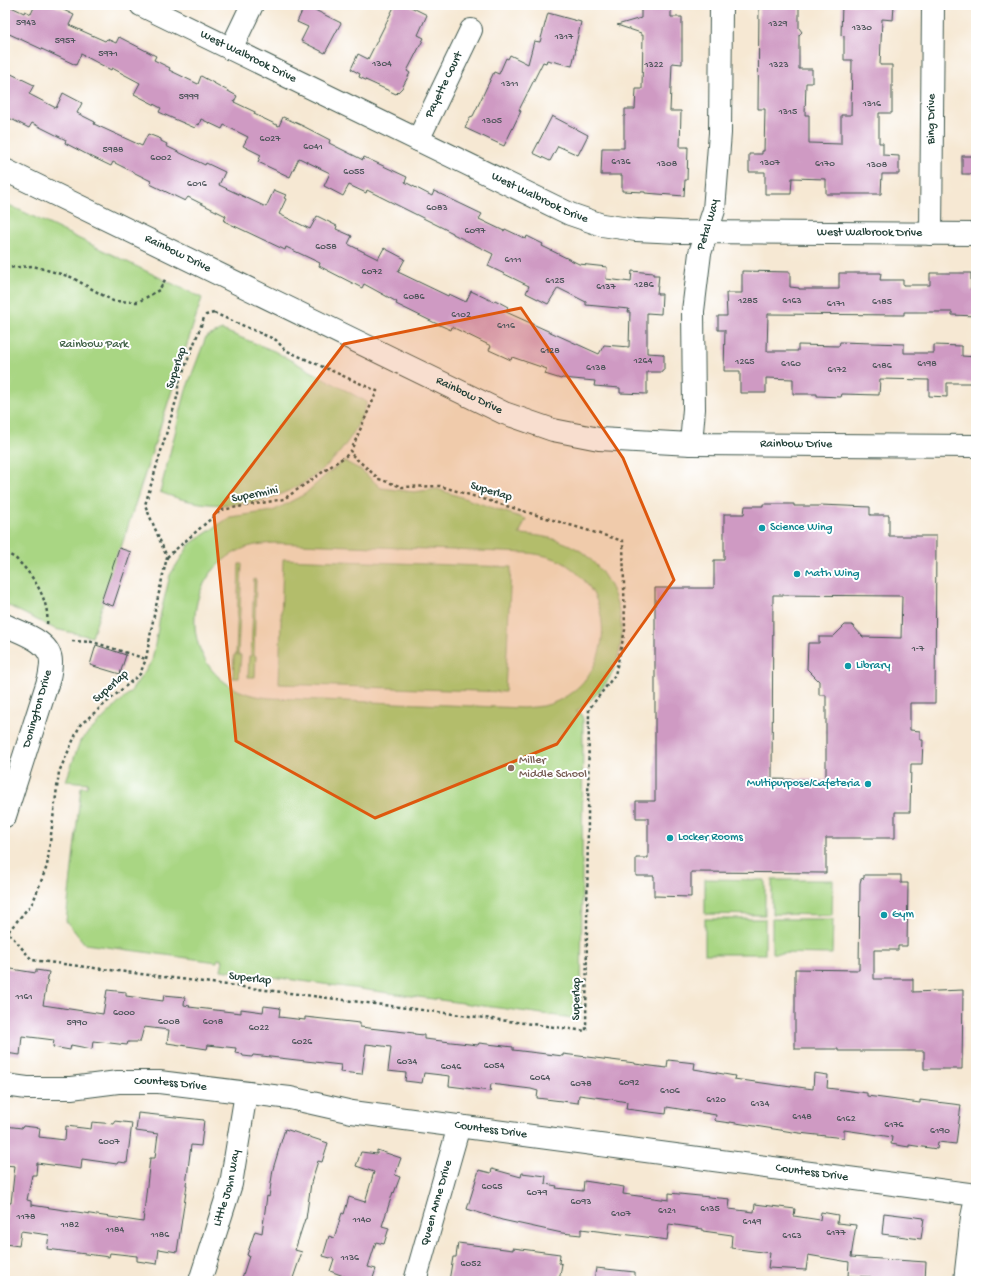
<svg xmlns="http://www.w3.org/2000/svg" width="981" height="1286" font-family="'Gochi Hand',sans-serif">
  <rect width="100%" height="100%" fill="#fff"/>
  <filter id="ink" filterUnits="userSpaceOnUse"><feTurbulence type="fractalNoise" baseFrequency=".025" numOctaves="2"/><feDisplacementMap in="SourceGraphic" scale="8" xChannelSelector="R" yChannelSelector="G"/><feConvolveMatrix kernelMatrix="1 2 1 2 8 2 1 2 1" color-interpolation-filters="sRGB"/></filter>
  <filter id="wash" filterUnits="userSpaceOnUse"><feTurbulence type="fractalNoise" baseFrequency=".012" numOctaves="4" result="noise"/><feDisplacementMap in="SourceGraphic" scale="16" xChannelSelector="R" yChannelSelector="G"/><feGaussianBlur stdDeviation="0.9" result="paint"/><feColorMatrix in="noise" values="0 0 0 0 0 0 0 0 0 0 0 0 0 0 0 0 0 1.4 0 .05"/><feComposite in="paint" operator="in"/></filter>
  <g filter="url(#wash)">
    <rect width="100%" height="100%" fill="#f6e8d3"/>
    <g fill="#a9d683" stroke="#648a5c" fill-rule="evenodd">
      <path d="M5,203L202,298L92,637L55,629L5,604Z"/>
      <path d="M222,330L274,351L367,402C339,490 243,526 160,492L186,390L206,337Z"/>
      <path d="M344,461L361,470L381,488L414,492L437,489L526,519L519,534C541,535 563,539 582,552C623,583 635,646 603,687C595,697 586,704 576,712L581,713L583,720L581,1010L572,1018L221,970L223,960L218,959L217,962L85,944L66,921L81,787H87L88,783L66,781L80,741L131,691L152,661L161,612L170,575L190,544L230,517L273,511L305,494L327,474ZM275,543L528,553C544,555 559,558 571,568C620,605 610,680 553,703C543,707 533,707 523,708L270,698C259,697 249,695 240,691C177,663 181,572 245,548C255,544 265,544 275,543Z"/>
      <path d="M283,559L511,567L505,692L279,684Z"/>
      <path d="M239,564H242L238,655H241L239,678H233L234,655H236Z"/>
      <path d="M254,579L256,580L254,655L256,656L255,677H248L249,656H251Z"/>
      <path d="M705,879L765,880V915L705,914Z"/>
      <path d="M772,880H833L832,915L772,914Z"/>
      <rect x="705" y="919" width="60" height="35"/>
      <path d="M772,919H833L832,954L772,953Z"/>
    </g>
    <g id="blocks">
      <g fill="#cf9ac3" fill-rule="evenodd">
        <path d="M35,5H53L74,15L69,25L105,41L107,39L116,43L119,37L156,56L154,60L170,68L169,70L198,84L201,76L237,96L234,102L255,112L254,114L279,126L283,117L303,126L330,140L329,143L363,160L364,157L407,177L405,182L432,196L434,191L482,214L479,219L504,231L505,229L526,239L527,236L543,244L542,246L579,264L607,267L606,279L631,282L632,271L653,273V275H659L657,294H662L661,314L647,313V353L663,354V355H664V370H662V372H647V394L620,393V388L594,386L595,381L562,378L561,379L545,374L547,369L512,357L511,360L489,350L491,346L452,327L451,330L435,323L396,304L397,302L364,284L362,288L319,266L320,263L286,247L285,250L224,221L226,216L188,197L185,201L150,184L151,181L113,162L111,166L88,155L65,143L66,140L32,123L29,128L5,116V71L34,85L29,94L56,108L63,93L82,103L77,113L95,122L94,124L142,146L148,134L161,139V141L167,144L166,146L205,165L206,163L225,172L219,185L266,207L274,190L286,195L284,198L286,199L279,214L310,229L317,216L337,226L336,229L352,236L348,244L378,259L384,248L405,259L398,272L448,296L449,294L466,302L471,291L494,302L495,300L508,307L506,312L599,354L604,345L629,347L630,312H628L629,309L586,305V302L558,288L548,304L526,293L529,286L488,266L493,254L453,234V233L367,190L366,193L349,185L343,196L324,186L330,173L299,158L290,177L258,162L261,155L243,146L248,137L224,125L222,129L201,119L199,125L197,124L195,128L172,118L159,112L161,108L134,94L140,83L112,68L111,70L81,54L76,65L5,32V14L9,6L24,13L25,11L31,14Z"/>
        <path d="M305,5L341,23L325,53L301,41L308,27L297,22Z"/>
        <path d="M395,5H407L427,15L418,35L424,38L407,71L410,73L402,88L396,94L359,77L360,74L351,69L358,54L368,59Z"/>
        <path d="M641,5H671V17H682V64L672,63L670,111H681L680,147H688L687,180H685L684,196L645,193V192L622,191V175H601L602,148H624V116H625V109H635L636,89H642L643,35H641V33L617,25L641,18Z"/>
        <path d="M759,5H799V28L802,32L799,35V69H812V83H806L805,115H809V143L841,144V115H851L852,60H844V36L841,35L842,5H894L893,20L882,19L880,65H892V113H879V143H883V155L899,156V174H882L881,194H826V179L792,178L791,194H765V172H749V154H762V151H764L765,109H758Z"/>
        <path d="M548,13L581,22L575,49H576L572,66L547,60L546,63L543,62L519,110L521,111L504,146L465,128L470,117L473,116L494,72L499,74L506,58L508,59L510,55L528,64L534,41L540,42Z"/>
        <path d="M552,116L588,135L578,155L558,146L550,161L533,153Z"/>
        <rect x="962" y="156" width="14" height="18"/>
        <path d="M742,271L790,272V287L799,288V289H839V273H881L880,280H903V285H930V273H971V290H976V316L952,315V312H904V315L768,314L767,351H798V345L839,346L840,342L904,344V353H934V345L962,346V356L976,357V383H947V397L929,396V380L880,379L879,395L842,394L841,397L817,396V394H793V379L766,378V393H740V371H724L725,330H718V316H727L726,293H742Z"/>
        <path d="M763,504H794V506H820V505L870,507V515H889V536H936L935,703H910V730L920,731V740H923L922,764H911L910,812H895V838H826V873L691,872V897L654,896V876H636V858H648V818H636V801H655V588H714V560H724V514H744L745,506H763ZM773,595L902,596L901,638L863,637L852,625H845L833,637H819V643H808L807,669L819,681V695H826V780L772,779Z"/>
        <path d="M119,548L131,552L113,606L101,602Z"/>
        <path d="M96,645L126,655L120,674L90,665Z"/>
        <path d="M864,875H901V883H908L907,946H898V950H874V979H913V992L963,990L962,1069H924V1051H838V1049H795V969L859,970L860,883L861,879L864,878Z"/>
        <path d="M5,968L36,973V970L49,972L43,1005L103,1014L107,990L126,992V996L163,1001L164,995L185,997L184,1005L190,1006L189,1007L241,1013V1009L263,1012L264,1006L280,1008L279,1017L305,1020V1017L360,1023V1027L414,1033V1034L424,1035V1039L478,1045L479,1043L513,1047V1050L563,1056V1054L635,1063V1064L667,1068L668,1060L695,1063L694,1069L735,1076L734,1079L791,1087V1086L813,1089L814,1073L828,1075L827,1088L867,1093V1096L920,1103V1100L961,1105L956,1144L938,1142L937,1149L909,1145V1147L891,1144L892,1137L872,1134L844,1130V1138L799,1133L730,1122V1123L716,1121L715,1120L716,1115L667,1107L666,1114L626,1109L627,1102L610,1099L579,1095L578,1103L537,1098L538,1091L531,1089L491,1084L490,1091L449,1086L450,1076L424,1073L422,1083L405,1081L406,1073L388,1071L391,1047L366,1044L362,1074L340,1072L341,1065L253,1055L252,1057L243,1056L242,1054L235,1053L236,1048L208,1045L207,1049L167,1043L169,1030L144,1027L140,1042H128L127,1045L93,1041L92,1049L71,1045L70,1050L53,1047L54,1040L22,1036L20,1055L5,1053Z"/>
        <path d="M138,1113L204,1120L201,1146L191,1145L186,1185H187L177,1252L159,1249L157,1264L137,1261V1256L110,1253L109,1257L47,1249L49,1235L21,1231L19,1246L5,1244V1226L8,1203H11L15,1166L5,1165V1126L22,1128L23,1126L40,1128L39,1137L65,1140L66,1126L91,1129L92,1122L114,1124V1121L132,1123L127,1163L118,1162L117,1164L82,1159L81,1169L37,1163L36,1175H32L27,1200L31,1201V1205L143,1222L150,1158H155L158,1134L136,1131Z"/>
        <path d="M285,1129L328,1143L322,1162L318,1161L311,1183L306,1219H305L295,1250L302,1252L292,1281H241L249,1256L247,1255L255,1231L262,1233L267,1196L269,1197L273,1169Z"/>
        <path d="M377,1150L401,1158L395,1175L400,1177L394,1193L393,1192L382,1226L389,1228L384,1244L376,1242L368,1267L376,1269L372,1281H357L330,1271L334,1259L323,1256L329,1236L334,1238L342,1213L344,1214L349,1197L365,1202L374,1172L356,1166L361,1152L377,1154Z"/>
        <path d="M492,1169L521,1177L522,1173L546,1176L545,1184L557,1186L556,1188L583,1191L584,1181L624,1187L623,1194L669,1200V1193L730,1199L729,1209L754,1212L755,1204L795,1209L794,1216L820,1220L821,1212L838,1215L837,1223L856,1225L851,1257L926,1262L925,1281H878V1279H871V1277L848,1276L849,1262L808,1255L806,1270L768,1268L770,1253L731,1248L732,1235L703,1231V1229L669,1224L667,1240L646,1237L581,1229V1235L562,1233L502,1220L467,1209L479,1170L491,1173Z"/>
        <path d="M884,1213L924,1218L921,1239L882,1234Z"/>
        <path d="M458,1243L513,1250V1248L560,1254L559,1263L562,1264L559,1281H449L453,1257H456Z"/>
        <path d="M596,1268L635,1272V1281H594Z"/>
      </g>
    </g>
  </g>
  <g filter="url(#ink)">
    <use href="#blocks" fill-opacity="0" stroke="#3f574c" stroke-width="1"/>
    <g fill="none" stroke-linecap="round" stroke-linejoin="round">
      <g stroke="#3f574c" stroke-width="24">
        <g id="minor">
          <path id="s1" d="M141,5L570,214L602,225L636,230L679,232L976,234"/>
          <path d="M231,49L252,5"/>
          <path id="s2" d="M418,140L471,30"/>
          <path id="s3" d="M5,170L504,413L553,430L599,439L691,444L976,446"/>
          <path id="s4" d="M931,234L933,5"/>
          <path id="s5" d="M691,444L694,409L693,311L700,253L714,210L720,133L721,5"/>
          <path d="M5,625C21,633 51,641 51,662C51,667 50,673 49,678L5,816"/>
          <path id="s6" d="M5,1085L27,1088H71L118,1082H159L290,1098L352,1112L976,1195"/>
          <path id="s7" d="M200,1281L231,1184L246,1093"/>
          <path id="s8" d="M415,1281L459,1126"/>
          <path d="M965,1281L972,1217L976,1199"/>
        </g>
      </g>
      <g stroke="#3f574c" stroke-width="2.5" stroke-dasharray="3 3" stroke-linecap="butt">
        <path d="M5,268L33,266L71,277L113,301L138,302L159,290L166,278"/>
        <path d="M214,313L276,340L285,350L377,391L350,453L379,479L402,487L440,486L623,541L625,630L615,675L589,709L586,1031L32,960L8,932L33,902L47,866L59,772L80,725L140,674L146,659L154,615L167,557L145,505L178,394V385L204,318L206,315Z"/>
        <path d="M5,553C9,555 15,557 18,561C34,576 50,602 47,624"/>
        <path d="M167,557L221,510L284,499L350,453"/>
        <path d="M72,641L93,642L146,659"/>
      </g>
      <use href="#minor" stroke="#fff" stroke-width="22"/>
    </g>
  </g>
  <path fill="#de580e" fill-opacity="0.2" stroke="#de580e" stroke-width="3" stroke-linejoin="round" d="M521,308L623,458L674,580L557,744L375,818L236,741L214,515L344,344Z"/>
  <g fill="#0f9aa8" stroke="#fff" stroke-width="1.5">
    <circle cx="762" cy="528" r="4"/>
    <circle cx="797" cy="574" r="4"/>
    <circle cx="848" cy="666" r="4"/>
    <circle cx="868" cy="784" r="4"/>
    <circle cx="670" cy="838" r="4"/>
    <circle cx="884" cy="915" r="4"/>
  </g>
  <circle fill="#8d6e63" stroke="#fff" stroke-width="1.5" cx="511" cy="768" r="4"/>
  <g text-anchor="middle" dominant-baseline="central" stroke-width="4" stroke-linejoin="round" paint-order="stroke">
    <g font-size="10" fill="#4b5458">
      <text x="26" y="23">5943</text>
      <text x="778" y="24">1329</text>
      <text x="862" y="28">1330</text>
      <text x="564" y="37">1317</text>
      <text x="65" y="41">5957</text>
      <text x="108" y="54">5971</text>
      <text x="382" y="64">1304</text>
      <text x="654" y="65">1322</text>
      <text x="779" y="65">1323</text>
      <text x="510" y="84">1311</text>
      <text x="189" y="97">5999</text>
      <text x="872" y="104">1316</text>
      <text x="788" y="112">1315</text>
      <text x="492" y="121">1305</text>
      <text x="270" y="139">6027</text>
      <text x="313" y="147">6041</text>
      <text x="113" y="150">5988</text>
      <text x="161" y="158">6002</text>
      <text x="621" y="162">6136</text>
      <text x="770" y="163">1307</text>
      <text x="667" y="164">1308</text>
      <text x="825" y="164">6170</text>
      <text x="877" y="165">1308</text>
      <text x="354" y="172">6055</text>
      <text x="197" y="184">6016</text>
      <text x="437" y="208">6083</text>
      <text x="475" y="231">6097</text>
      <text x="326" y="247">6058</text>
      <text x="513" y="260">6111</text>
      <text x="372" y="272">6072</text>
      <text x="555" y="281">6125</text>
      <text x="644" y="285">1286</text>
      <text x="606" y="287">6137</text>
      <text x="414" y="297">6086</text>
      <text x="748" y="301">1285</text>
      <text x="792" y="301">6163</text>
      <text x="882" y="302">6185</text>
      <text x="836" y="304">6171</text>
      <text x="461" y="315">6102</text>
      <text x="506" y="326">6116</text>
      <text x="550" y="351">6128</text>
      <text x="643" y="361">1264</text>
      <text x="745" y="362">1265</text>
      <text x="791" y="364">6160</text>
      <text x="927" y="364">6198</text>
      <text x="882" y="366">6186</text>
      <text x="596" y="368">6138</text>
      <text x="837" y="370">6172</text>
      <text x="918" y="649">1-7</text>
      <text x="24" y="997">1161</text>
      <text x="124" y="1013">6000</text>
      <text x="169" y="1022">6008</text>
      <text x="213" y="1022">6018</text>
      <text x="77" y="1023">5990</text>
      <text x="259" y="1028">6022</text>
      <text x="302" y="1042">6026</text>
      <text x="407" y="1062">6034</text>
      <text x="494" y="1066">6054</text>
      <text x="451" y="1067">6046</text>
      <text x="540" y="1078">6064</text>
      <text x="629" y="1083">6092</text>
      <text x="581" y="1084">6078</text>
      <text x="670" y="1091">6106</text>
      <text x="716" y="1100">6120</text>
      <text x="760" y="1104">6134</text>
      <text x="802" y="1117">6148</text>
      <text x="846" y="1119">6162</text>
      <text x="894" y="1125">6176</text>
      <text x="940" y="1131">6190</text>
      <text x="109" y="1142">6007</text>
      <text x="492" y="1187">6065</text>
      <text x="537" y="1193">6079</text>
      <text x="581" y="1202">6093</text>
      <text x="710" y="1209">6135</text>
      <text x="667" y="1211">6121</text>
      <text x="621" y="1214">6107</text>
      <text x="26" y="1217">1178</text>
      <text x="362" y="1220">1140</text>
      <text x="752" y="1222">6149</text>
      <text x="70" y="1225">1182</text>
      <text x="115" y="1230">1184</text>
      <text x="836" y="1233">6177</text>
      <text x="160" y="1235">1186</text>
      <text x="792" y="1236">6163</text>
      <text x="350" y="1258">1136</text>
      <text x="471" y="1264">6052</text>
    </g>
    <g font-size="12" fill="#1f3d34" stroke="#fff">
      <text stroke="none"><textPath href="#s1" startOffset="119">West Walbrook Drive</textPath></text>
      <text stroke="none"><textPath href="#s2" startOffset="61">Payette Court</textPath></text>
      <text stroke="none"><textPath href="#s4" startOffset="115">Bing Drive</textPath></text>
      <text stroke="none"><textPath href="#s1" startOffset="443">West Walbrook Drive</textPath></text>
      <text stroke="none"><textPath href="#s5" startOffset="221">Petal Way</textPath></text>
      <text stroke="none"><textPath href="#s1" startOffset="779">West Walbrook Drive</textPath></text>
      <text stroke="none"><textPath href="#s3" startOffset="192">Rainbow Drive</textPath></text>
      <text transform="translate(177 368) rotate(-72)">Superlap</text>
      <text stroke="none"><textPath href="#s3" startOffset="516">Rainbow Drive</textPath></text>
      <text stroke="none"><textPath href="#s3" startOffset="851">Rainbow Drive</textPath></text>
      <text transform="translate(491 492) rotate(17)">Superlap</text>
      <text transform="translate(255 495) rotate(-11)">Supermini</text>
      <text transform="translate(111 687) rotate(-41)">Superlap</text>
      <text transform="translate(38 709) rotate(-74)">Donington Drive</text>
      <text transform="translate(250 979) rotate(7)">Superlap</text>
      <text transform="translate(577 999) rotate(-89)">Superlap</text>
      <text stroke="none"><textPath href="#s6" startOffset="166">Countess Drive</textPath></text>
      <text stroke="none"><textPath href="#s6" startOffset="490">Countess Drive</textPath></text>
      <text stroke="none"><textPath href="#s6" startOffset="814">Countess Drive</textPath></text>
      <text stroke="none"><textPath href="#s7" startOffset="97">Little John Way</textPath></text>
      <text stroke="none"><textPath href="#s8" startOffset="81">Queen Anne Drive</textPath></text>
    </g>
    <g font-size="12" fill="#426348" stroke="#fff">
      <text x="94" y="345">Rainbow Park</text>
    </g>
    <g font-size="12" fill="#0d838f" stroke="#fff" text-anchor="start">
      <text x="770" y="528">Science Wing</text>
      <text x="805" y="574">Math Wing</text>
      <text x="856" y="666">Library</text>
      <text x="860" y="784" text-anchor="end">Multipurpose/Cafeteria</text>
      <text x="678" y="838">Locker Rooms</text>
      <text x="892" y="915">Gym</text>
    </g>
    <g font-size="12" fill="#785e54" stroke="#fff" text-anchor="start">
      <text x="519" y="761">Miller<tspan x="519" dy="14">Middle School</tspan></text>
    </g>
  </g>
  <rect width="981" height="1286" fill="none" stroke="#fff" stroke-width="20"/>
</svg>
